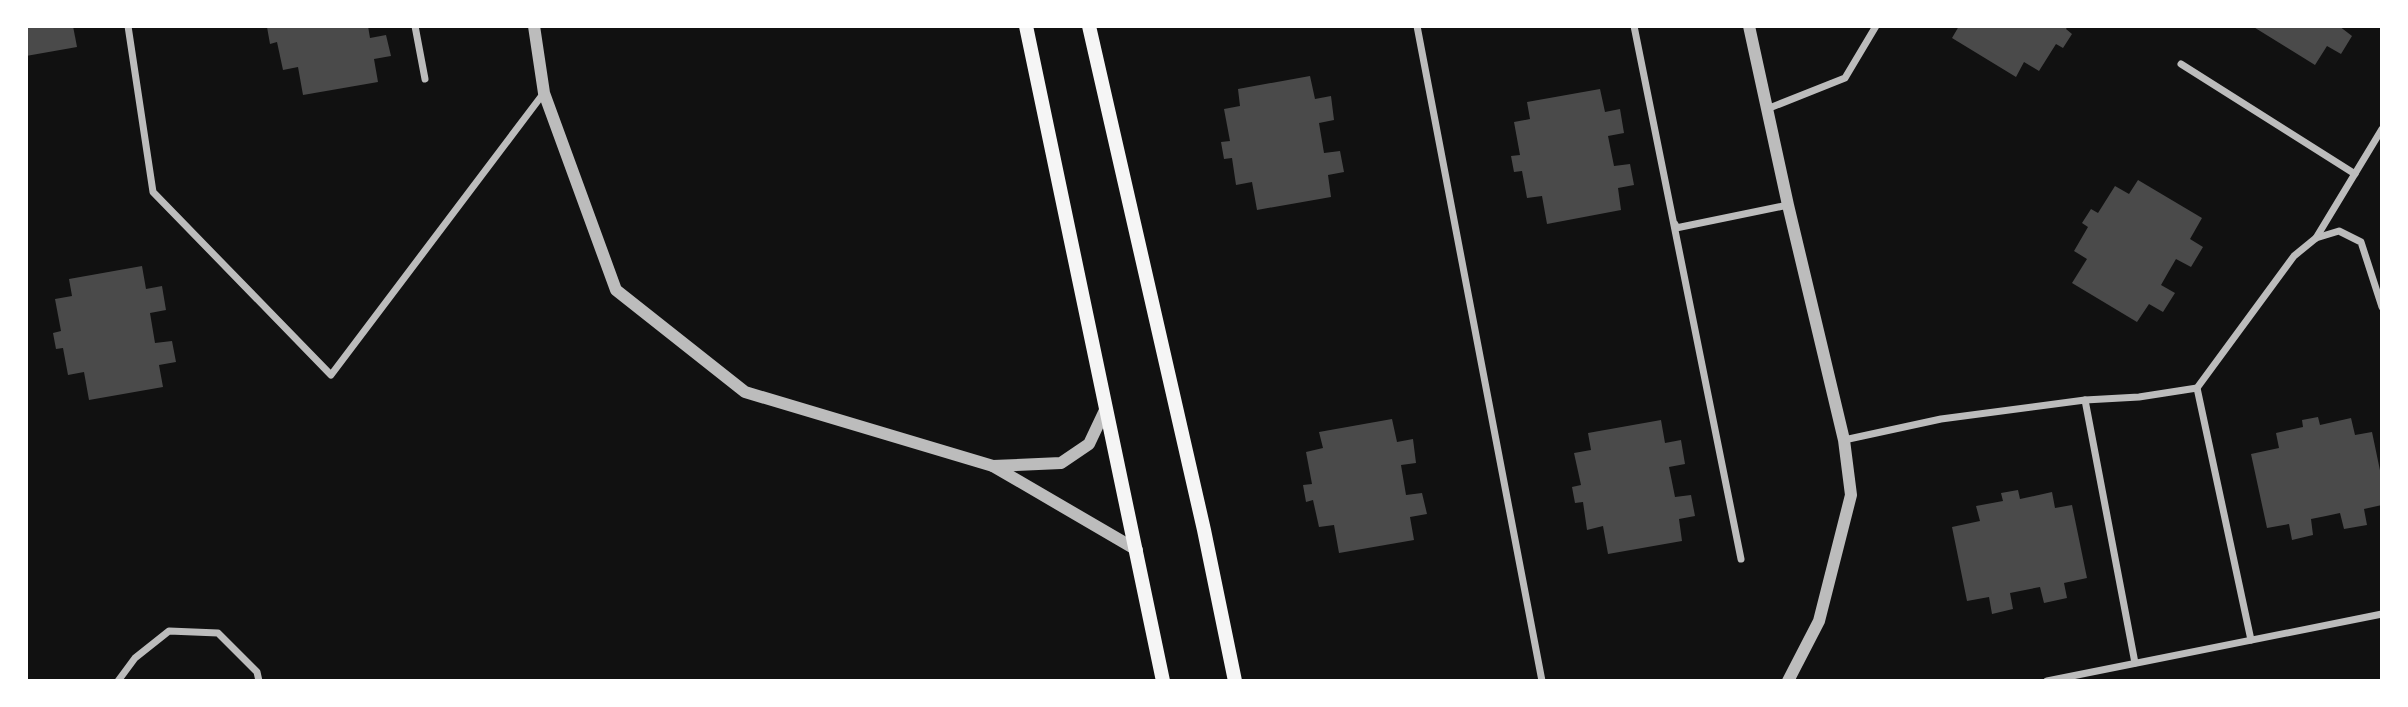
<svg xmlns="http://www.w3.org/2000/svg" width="2408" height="707" font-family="'Noto Sans',sans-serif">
  <rect width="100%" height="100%" fill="#111"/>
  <g fill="#4a4a4a">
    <path d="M26,26H73L77,47L26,56Z"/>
    <path d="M273,26H368L370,38L386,35L391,56L374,59L378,82L303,95L298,67L283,70L277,42L270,44L267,27Z"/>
    <path d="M1959,26H2068L2066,29L2072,34L2063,48L2056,44L2039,71L2024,62L2016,77L1952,38Z"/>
    <path d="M2252,26H2339L2352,36L2341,54L2327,46L2315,65Z"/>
    <path d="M1310,76L1315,99L1331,96L1334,120L1319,123L1324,153L1340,151L1344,172L1328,175L1331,197L1257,210L1252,182L1236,185L1232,158L1224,159L1221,142L1230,141L1224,109L1240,106L1238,89Z"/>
    <path d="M1600,89L1605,112L1620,109L1624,133L1608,136L1614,166L1630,164L1634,185L1618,188L1621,210L1547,224L1542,196L1527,198L1522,171L1514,172L1511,156L1520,155L1514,122L1530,119L1527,102Z"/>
    <path d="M2138,180L2202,218L2190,239L2203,247L2191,267L2176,259L2169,271L2161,285L2175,293L2163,312L2149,304L2137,322L2072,283L2087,259L2074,251L2088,227L2082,223L2091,209L2098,213L2115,186L2129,194Z"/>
    <path d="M142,266L146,289L162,286L166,310L150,313L155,343L172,341L176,362L159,365L163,387L89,400L84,372L68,375L63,348L56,349L53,333L61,331L55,299L72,296L69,279Z"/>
    <path d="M2318,417L2320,425L2351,418L2355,435L2372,432L2382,480V505L2364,509L2367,525L2344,529L2340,513L2326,516L2311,519L2313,535L2292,540L2289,524L2267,528L2251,454L2279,448L2276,433L2303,427L2302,420Z"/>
    <path d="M1392,419L1397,442L1413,439L1416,463L1401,465L1406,495L1422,493L1427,514L1410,517L1414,540L1339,553L1334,525L1319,527L1313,500L1306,502L1303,485L1312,484L1306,452L1323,448L1319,432Z"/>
    <path d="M1661,420L1665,443L1681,440L1685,464L1669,467L1675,497L1691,495L1695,516L1679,519L1682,541L1608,554L1603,526L1587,530L1583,502L1575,503L1572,487L1581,485L1574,453L1591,450L1588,433Z"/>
    <path d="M2018,490L2020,499L2052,492L2055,508L2072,505L2087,578L2064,583L2067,598L2044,603L2040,587L2010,593L2013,609L1992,614L1989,597L1967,601L1952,527L1980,521L1976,506L2003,501L2001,493Z"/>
  </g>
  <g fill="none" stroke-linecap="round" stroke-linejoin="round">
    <g stroke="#bcbcbc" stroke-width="7">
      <path d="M128,26L153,192L331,375L543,94"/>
      <path d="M415,26L425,79"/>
      <path d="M1417,26L1542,681"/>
      <path d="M1634,26L1741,559"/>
      <path d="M2181,64L2355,174"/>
      <path d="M1767,109L1845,78L1876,26"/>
      <path d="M1675,224L1676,228L1788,205"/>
      <path d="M2316,238L2382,129"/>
      <path d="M2197,388L2251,640"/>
      <path d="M2085,400L2135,663"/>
      <path d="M1844,440L1941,419L2085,400L2139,397L2197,388L2294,256L2316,238L2339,231L2361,242L2382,307"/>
      <path d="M118,681L135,658L169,631L218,633L257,672L259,681"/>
      <path d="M2047,681L2382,614"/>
    </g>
    <g stroke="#bcbcbc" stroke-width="12">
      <path d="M534,26L544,93L616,290L745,392L993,466"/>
      <path d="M1749,26L1788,205L1844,440L1851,495L1819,621L1788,681"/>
      <path d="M1106,408L1089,444L1061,463L993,466L1137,550"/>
    </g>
    <g stroke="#f5f5f5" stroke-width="14">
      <path d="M1026,26L1163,681"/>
      <path d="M1089,26L1204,530L1235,681"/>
    </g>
  </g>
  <rect width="2408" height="707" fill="none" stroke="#ffffff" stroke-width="56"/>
</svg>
